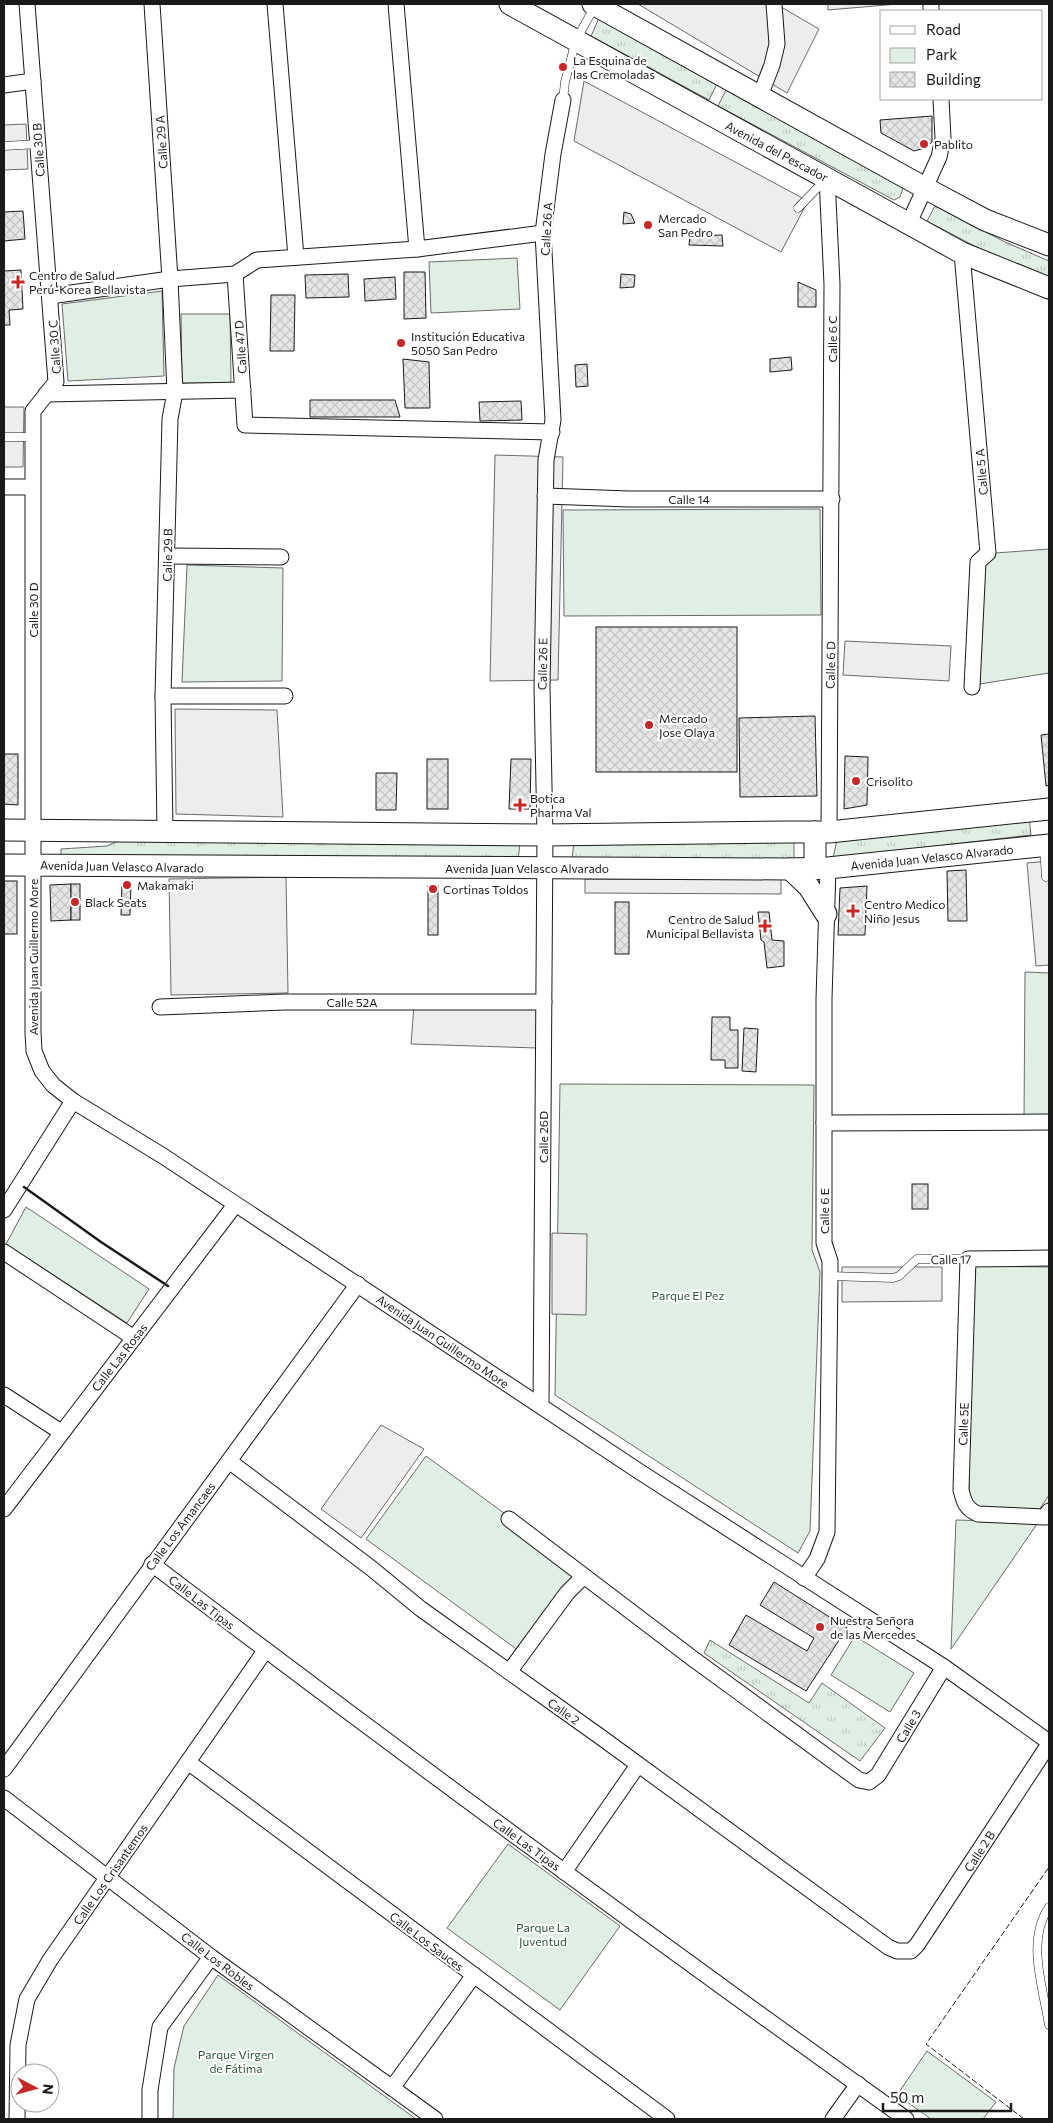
<svg xmlns="http://www.w3.org/2000/svg" width="1053" height="2123" font-family="Commissioner,sans-serif">
  <defs>
    <pattern id="grass-tufts" width="24" height="20" patternUnits="userSpaceOnUse" patternTransform="scale(1.25)"><rect width="24" height="20" fill="#e0efe3"/><path d="M3 7l-1-3M5 7V3M7 7l1-3M15 17l-1-3M17 17v-4M19 17l1-3" fill="none" stroke="#c0ccc2"/></pattern>
    <pattern id="building-cross-hatch" width="8" height="8" patternUnits="userSpaceOnUse" patternTransform="scale(1.25)"><rect width="8" height="8" fill="#e6e6e6"/><path d="M0 0l8 8M0 8l8-8" fill="none" stroke="#c5c5c5"/></pattern>
  </defs>
  <rect width="100%" height="100%" fill="#fff"/>
  <g fill="url(#grass-tufts)" stroke="#6a6a6a">
    <path d="M599,18L717,84L709,100L591,36Z"/>
    <path d="M726,90L903,188L900,197L894,200L718,106Z"/>
    <path d="M935,206L1005,242L1049,261V278L1001,260L927,221Z"/>
    <path d="M1029,816L1031,835L833,858L837,840Z"/>
    <path d="M124,838L520,844L518,860L61,858V849L107,846Z"/>
    <path d="M574,841H794V864L572,859Z"/>
    <path d="M710,1640L809,1703L822,1683L885,1728L860,1761L704,1653Z"/>
  </g>
  <g fill="#e0efe3" stroke="#6a6a6a">
    <path d="M517,258L520,309L431,313L429,262Z"/>
    <path d="M162,291L164,376L68,381L62,304Z"/>
    <path d="M181,314H230L231,383H182Z"/>
    <path d="M820,509L821,615L564,616L563,510Z"/>
    <path d="M1049,549V673L980,684L982,554Z"/>
    <path d="M187,565L283,568L282,681L182,682Z"/>
    <path d="M1025,972L1049,973V1118L1024,1119Z"/>
    <path d="M560,1084L814,1085L812,1250L820,1272L810,1531L798,1553L555,1395Z"/>
    <path d="M26,1207L149,1289L127,1323L6,1244Z"/>
    <path d="M970,1266L1049,1267V1495L1039,1510L978,1509L969,1499Z"/>
    <path d="M426,1456L579,1568L519,1651L366,1539Z"/>
    <path d="M956,1520L1034,1522L1037,1524L951,1649Z"/>
    <path d="M855,1636L914,1673L890,1712L831,1675Z"/>
    <path d="M508,1844L620,1926L560,2010L447,1928Z"/>
    <path d="M218,1975L416,2119H173L174,2068L184,2026Z"/>
    <path d="M927,2051L996,2102L983,2119H931L897,2095Z"/>
  </g>
  <g fill="#ededed" stroke="#6a6a6a">
    <path d="M638,4H776L819,29L787,93Z"/>
    <path d="M828,4H898L828,10Z"/>
    <path d="M584,81L808,201L781,252L574,141Z"/>
    <path d="M26,124L28,169L4,170V125Z"/>
    <path d="M4,407H24L23,467H4Z"/>
    <path d="M495,455L563,457L558,680L490,681Z"/>
    <path d="M845,641L951,646L949,681L843,675Z"/>
    <path d="M175,709L277,710L283,817L176,814Z"/>
    <path d="M1049,861V965L1036,966L1027,863Z"/>
    <path d="M286,877L288,993L171,995L169,879Z"/>
    <path d="M585,879H781V894L585,893Z"/>
    <path d="M414,1006L537,1007V1048L411,1044Z"/>
    <path d="M552,1233L587,1234L586,1315L552,1314Z"/>
    <path d="M842,1267H942V1301L842,1302Z"/>
    <path d="M381,1425L424,1449L361,1538L321,1509Z"/>
  </g>
  <g fill="url(#building-cross-hatch)" stroke="#1a1a1a">
    <path d="M932,116V142L925,148L914,151L881,133L880,120Z"/>
    <path d="M23,211L25,239L4,241V212Z"/>
    <path d="M624,212L631,214L635,223L623,224Z"/>
    <path d="M722,235L723,246L689,245L690,236Z"/>
    <path d="M21,270L23,309L9,310L10,325H4V271Z"/>
    <path d="M404,272H425L426,318L404,319Z"/>
    <path d="M348,274L349,297L306,298L305,275Z"/>
    <path d="M621,274L635,275L634,287L620,288Z"/>
    <path d="M395,277L396,299L365,301L364,279Z"/>
    <path d="M798,282L816,290V307H798Z"/>
    <path d="M271,295H295L294,351H270Z"/>
    <path d="M791,357L792,370L770,372V359Z"/>
    <path d="M403,359L429,362L430,408H405Z"/>
    <path d="M587,364L588,386L576,387L575,365Z"/>
    <path d="M310,400H395L400,417H310Z"/>
    <path d="M521,401L522,420L480,421L479,402Z"/>
    <rect x="596" y="627" width="141" height="145"/>
    <path d="M815,716L817,796L740,797L739,718Z"/>
    <path d="M1049,734V785L1046,786L1041,735Z"/>
    <path d="M4,754H18V805L4,804Z"/>
    <path d="M845,756L868,757L867,805L844,809Z"/>
    <rect x="427" y="759" width="21" height="50"/>
    <path d="M511,759H531L530,809H509Z"/>
    <path d="M376,773H397L396,810H376Z"/>
    <path d="M966,870L967,921H948L947,871Z"/>
    <rect x="4" y="881" width="13" height="53"/>
    <path d="M122,883H131L130,915H121Z"/>
    <path d="M71,884V920L51,921L50,885Z"/>
    <rect x="71" y="884" width="9" height="36"/>
    <rect x="428" y="886" width="10" height="49"/>
    <path d="M867,886L865,935H838L840,888Z"/>
    <rect x="615" y="902" width="14" height="52"/>
    <path d="M758,912H769L772,940L784,941V966L767,968L764,942L761,940Z"/>
    <path d="M712,1017H730V1030H738V1068H725V1060H711Z"/>
    <path d="M744,1028L758,1029L756,1072L742,1071Z"/>
    <rect x="912" y="1184" width="16" height="25"/>
    <path d="M774,1582L847,1628L806,1691L729,1645L746,1615L807,1651L814,1638L760,1605Z"/>
  </g>
  <g fill="none" stroke-linecap="round" stroke-linejoin="round">
    <g stroke="#1a1a1a" stroke-width="9">
      <g id="lane">
        <path d="M563,100L565,82L576,40L595,6"/>
        <path d="M4,146L38,144"/>
        <path d="M798,208L826,179"/>
        <path d="M4,437H32"/>
        <path d="M1044,846L1046,877"/>
        <path d="M830,1276L893,1278L899,1276L917,1259H968"/>
        <path d="M1049,1907C1026,1941 1043,1987 1049,2025"/>
      </g>
    </g>
    <g stroke="#1a1a1a" stroke-width="17">
      <g id="street">
        <path d="M27,4L56,382L33,411V1032L34,1051L42,1071L53,1085L73,1101L163,1156L640,1472L944,1667L1049,1742"/>
        <path d="M152,4L170,279L175,392L170,419L163,696L165,831"/>
        <path d="M275,4L296,257"/>
        <path d="M396,4L417,249"/>
        <path d="M931,4V11"/>
        <path d="M4,85L33,81"/>
        <path d="M760,96L772,65L777,44L774,4"/>
        <path d="M827,178L832,284L829,832"/>
        <path d="M909,223L939,157L943,138L941,99"/>
        <path d="M962,253L988,553L978,562L972,687"/>
        <path d="M235,274L245,425L552,432"/>
        <path d="M50,296L170,279L235,274L257,260L417,249L543,233"/>
        <path d="M46,394L243,390"/>
        <path d="M4,487H32"/>
        <path d="M545,496L629,499H832"/>
        <path d="M167,556L281,557"/>
        <path d="M163,696H285"/>
        <path d="M160,1007L284,1002H544"/>
        <path d="M824,1123L1049,1122"/>
        <path d="M4,1210L73,1101"/>
        <path d="M4,1252L134,1338"/>
        <path d="M1049,1258L968,1259L961,1490C964,1502 966,1509 978,1514L1045,1517L1049,1511"/>
        <path d="M4,1395L61,1432"/>
        <path d="M541,1406L545,835L542,688L546,460L553,420L543,233L553,154L563,100"/>
        <path d="M229,1461L371,1568L421,1609L602,1738L888,1947L897,1951H911L917,1945L1049,1744"/>
        <path d="M4,1509L235,1205"/>
        <path d="M509,1519L692,1658L859,1780L869,1782L878,1775L944,1667"/>
        <path d="M152,1564C401,1753 652,1938 906,2119"/>
        <path d="M804,1578L817,1559L827,1532L830,1276V1261L824,1243V999L828,868"/>
        <path d="M509,1672L567,1593L583,1577"/>
        <path d="M188,1762L667,2119"/>
        <path d="M4,1769L358,1284"/>
        <path d="M4,1798L211,1957L435,2119"/>
        <path d="M564,1872L638,1765"/>
        <path d="M392,2088L474,1975"/>
        <path d="M17,2119L18,2045L27,1999L50,1960L265,1651"/>
        <path d="M150,2119V2090L160,2027L211,1957"/>
        <path d="M833,2119L858,2084"/>
      </g>
    </g>
    <g stroke="#1a1a1a" stroke-width="23">
      <g id="secondary">
        <path d="M510,4L962,253L1049,288"/>
        <path d="M593,4L925,188L985,220L1049,245"/>
        <path d="M4,830L545,835L790,832H829L1049,809"/>
        <path d="M4,865L788,869L828,868L1049,845"/>
        <path d="M790,869L809,887L826,914"/>
        <path d="M815,869V832"/>
      </g>
    </g>
    <use href="#lane" stroke="#fff" stroke-width="8"/>
    <use href="#street" stroke="#fff" stroke-width="15"/>
    <use href="#secondary" stroke="#fff" stroke-width="21"/>
    <path stroke="#1a1a1a" stroke-width="1" stroke-dasharray="6 2.5" stroke-linecap="butt" d="M1024,2119L926,2044L1049,1867"/>
    <path stroke="#1a1a1a" stroke-width="2.5" d="M24,1187L101,1242L168,1286"/>
  </g>
  <g fill="#c62828" stroke="#fff" stroke-width="2">
    <circle cx="563" cy="67" r="5"/>
    <circle cx="924" cy="144" r="5"/>
    <circle cx="648" cy="225" r="5"/>
    <path d="M15.5 274.5h5v5h5v5h-5v5h-5v-5h-5v-5h5z"/>
    <circle cx="401" cy="343" r="5"/>
    <circle cx="649" cy="725" r="5"/>
    <circle cx="856" cy="781" r="5"/>
    <path d="M517.5 797.5h5v5h5v5h-5v5h-5v-5h-5v-5h5z"/>
    <circle cx="127" cy="885" r="5"/>
    <circle cx="433" cy="889" r="5"/>
    <circle cx="75" cy="902" r="5"/>
    <path d="M850.5 903.5h5v5h5v5h-5v5h-5v-5h-5v-5h5z"/>
    <path d="M762.5 918.5h5v5h5v5h-5v5h-5v-5h-5v-5h5z"/>
    <circle cx="820" cy="1627" r="5"/>
  </g>
  <g text-anchor="middle" dominant-baseline="central" stroke-width="4" stroke-linejoin="round" paint-order="stroke">
    <g font-size="12" fill="#1a1a1a" stroke="#fff" text-anchor="start">
      <text x="573" y="60">La Esquina de<tspan x="573" dy="14">las Cremoladas</tspan></text>
      <text x="934" y="144">Pablito</text>
      <text x="658" y="218">Mercado<tspan x="658" dy="14">San Pedro</tspan></text>
      <text x="29" y="275">Centro de Salud<tspan x="29" dy="14">Perú-Korea Bellavista</tspan></text>
      <text x="411" y="336">Institución Educativa<tspan x="411" dy="14">5050 San Pedro</tspan></text>
      <text x="659" y="718">Mercado<tspan x="659" dy="14">Jose Olaya</tspan></text>
      <text x="866" y="781">Crisolito</text>
      <text x="530" y="798">Botica<tspan x="530" dy="14">Pharma Val</tspan></text>
      <text x="137" y="885">Makamaki</text>
      <text x="443" y="889">Cortinas Toldos</text>
      <text x="85" y="902">Black Seats</text>
      <text x="864" y="904">Centro Medico<tspan x="864" dy="14">Niño Jesus</tspan></text>
      <text x="754" y="919" text-anchor="end">Centro de Salud<tspan x="754" dy="14">Municipal Bellavista</tspan></text>
      <text x="830" y="1620">Nuestra Señora<tspan x="830" dy="14">de las Mercedes</tspan></text>
    </g>
    <g font-size="12" fill="#1a1a1a" stroke="#fff">
      <text transform="translate(161 142) rotate(-94)">Calle 29 A</text>
      <text transform="translate(38 150) rotate(-94)">Calle 30 B</text>
      <text transform="translate(777 151) rotate(28)">Avenida del Pescador</text>
      <text transform="translate(546 229) rotate(-87)">Calle 26 A</text>
      <text transform="translate(832 339) rotate(-90)">Calle 6 C</text>
      <text transform="translate(54 347) rotate(-94)">Calle 30 C</text>
      <text transform="translate(240 347) rotate(-94)">Calle 47 D</text>
      <text transform="translate(981 472) rotate(-95)">Calle 5 A</text>
      <text x="689" y="499">Calle 14</text>
      <text transform="translate(167 555) rotate(-89)">Calle 29 B</text>
      <text transform="translate(33 610) rotate(-90)">Calle 30 D</text>
      <text transform="translate(542 664) rotate(-89)">Calle 26 E</text>
      <text transform="translate(830 665) rotate(-89)">Calle 6 D</text>
      <text transform="translate(932 857) rotate(-6)">Avenida Juan Velasco Alvarado</text>
      <text transform="translate(122 866) rotate(1)">Avenida Juan Velasco Alvarado</text>
      <text x="527" y="868">Avenida Juan Velasco Alvarado</text>
      <text transform="translate(33 957) rotate(-90)">Avenida Juan Guillermo More</text>
      <text x="352" y="1002">Calle 52A</text>
      <text transform="translate(543 1137) rotate(-90)">Calle 26D</text>
      <text transform="translate(824 1211) rotate(-90)">Calle 6 E</text>
      <text transform="translate(951 1259) rotate(-1)">Calle 17</text>
      <text transform="translate(443 1341) rotate(34)">Avenida Juan Guillermo More</text>
      <text transform="translate(119 1357) rotate(-52)">Calle Las Rosas</text>
      <text transform="translate(963 1424) rotate(-88)">Calle 5E</text>
      <text transform="translate(180 1526) rotate(-53)">Calle Los Amancaes</text>
      <text transform="translate(202 1602) rotate(38)">Calle Las Tipas</text>
      <text transform="translate(564 1711) rotate(35)">Calle 2</text>
      <text transform="translate(908 1726) rotate(-59)">Calle 3</text>
      <text transform="translate(527 1844) rotate(36)">Calle Las Tipas</text>
      <text transform="translate(979 1851) rotate(-57)">Calle 2 B</text>
      <text transform="translate(110 1874) rotate(-55)">Calle Los Crisantemos</text>
      <text transform="translate(427 1941) rotate(37)">Calle Los Sauces</text>
      <text transform="translate(218 1961) rotate(37)">Calle Los Robles</text>
    </g>
    <g font-size="12" fill="#2b5a34" stroke="#fff">
      <text x="688" y="1295">Parque El Pez</text>
      <text x="543" y="1927">Parque La<tspan x="543" dy="14">Juventud</tspan></text>
      <text x="236" y="2054">Parque Virgen<tspan x="236" dy="14">de Fátima</tspan></text>
    </g>
  </g>
  <rect width="1053" height="2123" fill="none" stroke="#1a1a1a" stroke-width="10"/>
  <rect x="880" y="10" width="162" height="90" fill="#ffffff" stroke="#a3a3a3"/>
  <rect x="890" y="26" width="25" height="8" fill="#ffffff" stroke="#a3a3a3"/>
  <text x="926" y="35" font-size="15" fill="#1a1a1a">Road</text>
  <rect x="890" y="48" width="25" height="15" fill="#e0efe3" stroke="#a3a3a3"/>
  <text x="926" y="60" font-size="15" fill="#1a1a1a">Park</text>
  <rect x="890" y="72" width="25" height="15" fill="url(#building-cross-hatch)" stroke="#a3a3a3"/>
  <text x="926" y="85" font-size="15" fill="#1a1a1a">Building</text>
  <g transform="translate(35 2088) rotate(96)"><circle r="24" fill="#ffffff" stroke="#a3a3a3"/>
  <path d="M0-4L9 19L0 12L-9 19Z" fill="#c62828"/>
  <text y="-8" font-size="14" font-weight="bold" text-anchor="middle" fill="#1a1a1a">N</text>
  </g>
  <path d="M883 2103v8h128v-8" fill="none" stroke="#1a1a1a" stroke-width="2.5"/>
  <text x="890" y="2103" font-size="15" fill="#1a1a1a" stroke="#ffffff" stroke-width="4" paint-order="stroke">50 m</text>
</svg>
